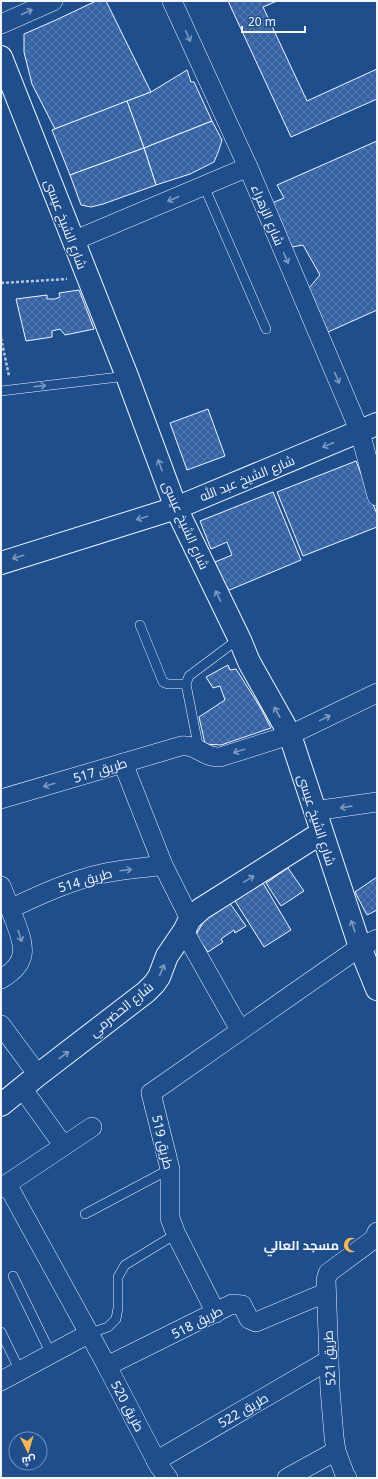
<svg xmlns="http://www.w3.org/2000/svg" width="378" height="1479" font-family="'Noto Sans',Cairo,sans-serif">
  <defs>
    <pattern id="building-cross-hatch" width="8" height="8" patternUnits="userSpaceOnUse"><rect width="8" height="8" fill="#3563a3"/><path d="M0 0l8 8M0 8l8-8" fill="none" stroke="#537ab1"/></pattern>
  </defs>
  <rect width="100%" height="100%" fill="#1f4e8c"/>
  <g fill="url(#building-cross-hatch)" stroke="#f2f6ff">
    <path d="M96,1H106L151,92L55,129L32,84L24,52V34L56,20Z"/>
    <path d="M228,1H277L263,7L307,101L377,69V99L291,137Z"/>
    <path d="M187,70L191,82H194L212,121L144,148L127,101L151,92Z"/>
    <path d="M127,101L144,148L70,175L52,130Z"/>
    <path d="M212,121L222,140L219,150L214,162L190,174L156,185L144,148Z"/>
    <path d="M377,141V310L328,332L309,288L320,275L303,245L292,247L272,203L284,198L277,185Z"/>
    <path d="M144,148L156,185L103,204L91,207L81,205L70,175Z"/>
    <path d="M79,290L94,329L65,335L60,329L52,331V337L26,341L16,299L47,295V299H55L60,297L59,293Z"/>
    <path d="M208,409L225,456L187,470L170,423Z"/>
    <path d="M356,461L377,514V527L303,556L277,492Z"/>
    <path d="M273,492L301,560L227,591L215,562L232,555L227,542L211,549L200,521Z"/>
    <path d="M228,665L230,670L236,669L260,707L271,728L221,745L205,744L199,717L225,700L220,686L213,688L206,677Z"/>
    <path d="M288,868L304,891L281,906L266,883Z"/>
    <path d="M377,877V910L367,915L355,892Z"/>
    <path d="M263,883L291,930L264,947L235,901Z"/>
    <path d="M229,902L246,926L235,933L234,930L221,939L223,942L208,952L196,935L205,919Z"/>
  </g>
  <g fill="none" stroke-linecap="round" stroke-linejoin="round">
    <g stroke="#f2f6ff" stroke-width="10">
      <g id="lane">
        <path d="M204,186L266,329"/>
        <path d="M1,391L127,376"/>
        <path d="M140,625L163,682L168,684H186"/>
        <path d="M199,750L186,684L189,676L233,643L240,640"/>
        <path d="M85,1214L170,1169"/>
        <path d="M13,1276L51,1354"/>
        <path d="M1,1332L20,1371"/>
        <path d="M88,1334L108,1327L116,1319L118,1308V1277L125,1265L176,1234"/>
      </g>
    </g>
    <g stroke="#f2f6ff" stroke-width="20">
      <g id="street">
        <path d="M172,1L248,167L360,432L377,496"/>
        <path d="M1,24L53,1"/>
        <path d="M73,241L248,167"/>
        <path d="M123,763L163,865L190,919"/>
        <path d="M1,799L181,746C197,744 204,758 220,757L290,735L377,693"/>
        <path d="M314,811L377,802"/>
        <path d="M1,886C6,898 10,909 15,921C25,947 29,963 1,979"/>
        <path d="M10,909C41,894 72,880 105,873C124,869 144,868 163,865"/>
        <path d="M184,931L240,1030"/>
        <path d="M1,1025L38,1075"/>
        <path d="M22,1088L63,1145"/>
        <path d="M7,1184L107,1366L159,1466L168,1478"/>
        <path d="M1,1188L92,1127"/>
        <path d="M216,1313L176,1234L170,1218V1169L151,1093L360,947L377,939"/>
        <path d="M107,1366L232,1304L242,1305L249,1319L256,1322L325,1293"/>
        <path d="M1,1381L88,1334"/>
        <path d="M156,1461L329,1360"/>
        <path d="M287,1478L336,1451"/>
        <path d="M347,1478L345,1475L336,1451L334,1437L330,1389L326,1280L328,1273L374,1239L377,1232"/>
      </g>
    </g>
    <g stroke="#f2f6ff" stroke-width="24">
      <g id="secondary">
        <path d="M1,57L127,376L176,508L240,640L249,662L290,735L360,947L377,989"/>
        <path d="M1,563L176,508L377,424"/>
        <path d="M1,1105L38,1075L146,992L154,984L159,977L167,956L184,931L190,919L201,909L321,833"/>
      </g>
    </g>
    <g stroke="#b3c4dc" stroke-width="2.5" stroke-dasharray="3 2" stroke-linecap="butt">
      <path d="M1,283L67,279"/>
      <path d="M1,338L9,376"/>
    </g>
    <use href="#lane" stroke="#1f4e8c" stroke-width="9"/>
    <use href="#street" stroke="#1f4e8c" stroke-width="19"/>
    <use href="#secondary" stroke="#1f4e8c" stroke-width="22"/>
  </g>
  <defs><path id="oneway-shaft" d="M-6 0H5M1.5-3L5.5 0L1.5 3" fill="none" stroke-width="1.6" stroke-linecap="round" stroke-linejoin="round"/></defs>
  <g stroke="#7e9ac0">
    <use href="#oneway-shaft" transform="translate(27 12) rotate(-24)"/>
    <use href="#oneway-shaft" transform="translate(188 36) rotate(66)"/>
    <use href="#oneway-shaft" transform="translate(173 199) rotate(157)"/>
    <use href="#oneway-shaft" transform="translate(286 258) rotate(67)"/>
    <use href="#oneway-shaft" transform="translate(337 378) rotate(67)"/>
    <use href="#oneway-shaft" transform="translate(40 386) rotate(-7)"/>
    <use href="#oneway-shaft" transform="translate(328 445) rotate(158)"/>
    <use href="#oneway-shaft" transform="translate(160 465) rotate(-110)"/>
    <use href="#oneway-shaft" transform="translate(142 518) rotate(163)"/>
    <use href="#oneway-shaft" transform="translate(18 557) rotate(163)"/>
    <use href="#oneway-shaft" transform="translate(218 596) rotate(-116)"/>
    <use href="#oneway-shaft" transform="translate(277 712) rotate(-119)"/>
    <use href="#oneway-shaft" transform="translate(325 718) rotate(-26)"/>
    <use href="#oneway-shaft" transform="translate(239 751) rotate(162)"/>
    <use href="#oneway-shaft" transform="translate(49 785) rotate(163)"/>
    <use href="#oneway-shaft" transform="translate(346 807) rotate(172)"/>
    <use href="#oneway-shaft" transform="translate(126 870) rotate(-7)"/>
    <use href="#oneway-shaft" transform="translate(249 879) rotate(-32)"/>
    <use href="#oneway-shaft" transform="translate(353 926) rotate(-109)"/>
    <use href="#oneway-shaft" transform="translate(20 936) rotate(72)"/>
    <use href="#oneway-shaft" transform="translate(162 970) rotate(-67)"/>
    <use href="#oneway-shaft" transform="translate(64 1055) rotate(-37)"/>
  </g>
  <defs>
    <g id="mosque-bare" transform="scale(1.2)"><path d="M3.5-4.9A6 6 0 1 0 3.5 4.9A5 5 0 1 1 3.5-4.9Z" fill="#ffb74d" stroke="#1f4e8c" stroke-width="2.5" paint-order="stroke"/></g>
  </defs>
  <g fill-rule="evenodd">
    <use href="#mosque-bare" x="351" y="1245"/>
  </g>
  <g text-anchor="middle" dominant-baseline="central" stroke-width="3" stroke-linejoin="round" paint-order="stroke">
    <g font-size="13" fill="#f2f6ff" stroke="#1f4e8c">
      <text transform="translate(268 215) rotate(67)">شارع الزهراء</text>
      <text transform="translate(66 224) rotate(69)">شارع الشيخ عيسى</text>
      <text transform="translate(247 478) rotate(-22)">شارع الشيخ عبد الله</text>
      <text transform="translate(186 525) rotate(66)">شارع الشيخ عيسى</text>
      <text transform="translate(100 770) rotate(-17)">طريق 517</text>
      <text transform="translate(317 820) rotate(72)">شارع الشيخ عيسى</text>
      <text transform="translate(85 880) rotate(-16)">طريق 514</text>
      <text transform="translate(121 1009) rotate(-39)">شارع الحضرمي</text>
      <text transform="translate(163 1142) rotate(77)">طريق 519</text>
      <text transform="translate(197 1322) rotate(-27)">طريق 518</text>
      <text transform="translate(329 1358) rotate(-93)">طريق 521</text>
      <text transform="translate(128 1406) rotate(62)">طريق 520</text>
      <text transform="translate(243 1410) rotate(-30)">طريق 522</text>
    </g>
    <g font-size="13" font-weight="bold" fill="#f2f6ff" stroke="#1f4e8c" text-anchor="end">
      <text x="339" y="1245">مسجد العالي</text>
    </g>
  </g>
  <rect width="378" height="1479" fill="none" stroke="#f2f6ff" stroke-width="4"/>
  <g transform="translate(28 1451) rotate(175)"><circle r="19" fill="#1f4e8c" stroke="#7391ba"/>
  <path d="M0-3L7 15L0 10L-7 15Z" fill="#ffb74d"/>
  <text y="-6" font-size="11" font-weight="bold" text-anchor="middle" fill="#f2f6ff">ش</text>
  </g>
  <path d="M242 26v6h63v-6" fill="none" stroke="#f2f6ff" stroke-width="2"/>
  <text x="248" y="26" font-size="12" fill="#f2f6ff" stroke="#1f4e8c" stroke-width="3" paint-order="stroke">20 m</text>
</svg>
